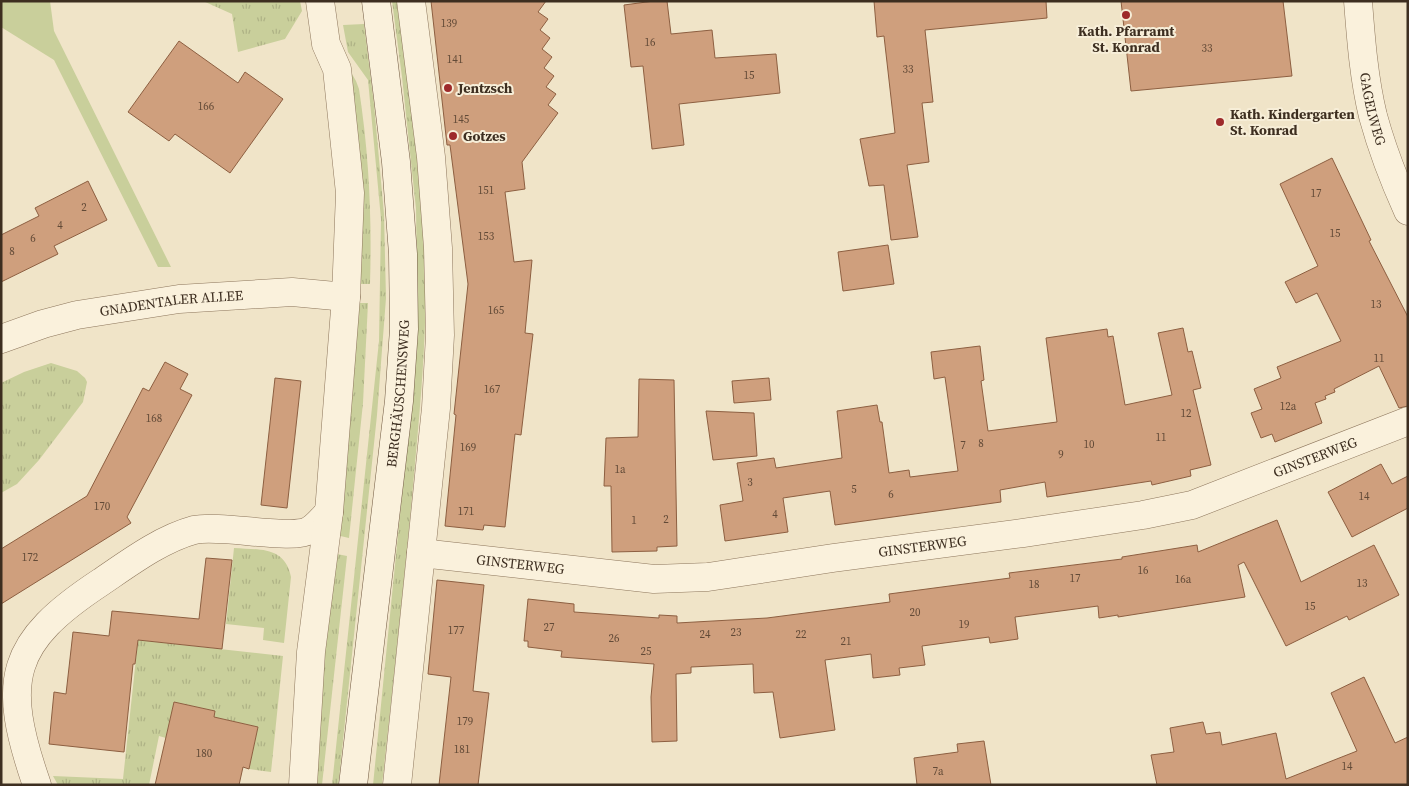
<svg xmlns="http://www.w3.org/2000/svg" width="1409" height="786" font-family="'Source Serif 4',serif">
  <defs>
    <pattern id="grass-tufts" width="24" height="20" patternUnits="userSpaceOnUse" patternTransform="scale(1.25)"><rect width="24" height="20" fill="#c9cf9b"/><path d="M3 7l-1-3M5 7V3M7 7l1-3M15 17l-1-3M17 17v-4M19 17l1-3" fill="none" stroke="#aeb285"/></pattern>
  </defs>
  <rect width="100%" height="100%" fill="#f0e4c8"/>
  <g fill="url(#grass-tufts)">
    <path d="M203,1H300L302,11L285,39L238,52L232,14Z"/>
    <path d="M392,1H397C408,85 422,168 425,253C428,331 420,408 413,486C404,585 393,685 382,785H373L418,335L416,209L402,77Z"/>
    <path d="M364,24L374,104L384,214L386,298L377,415L339,779L338,785H332L379,341L381,219L368,80L348,52L343,25Z"/>
    <path d="M349,69L356,81L359,89C369,154 372,218 370,284H356Z"/>
    <path d="M356,303H368L363,403L349,538L336,535Z"/>
    <path d="M51,363L77,371L85,378L87,382L83,402L39,460L17,484L1,493V383L24,372Z"/>
    <path d="M234,548C259,550 285,546 291,577L284,643L263,640L264,628L226,624Z"/>
    <path d="M332,553L347,556L322,785H310Z"/>
    <path d="M138,640L283,656L271,772L249,769L258,727L214,717L215,711L174,702L166,738L159,736L149,785H58L53,776L123,779Z"/>
  </g>
  <path fill="#c9cf9b" d="M1,1H50L54,31L171,267H158L54,60L1,27Z"/>
  <g fill="#cf9f7d" stroke="#8d5f41">
    <path d="M431,1H546L538,12L548,19L540,30L550,38L542,49L552,57L544,68L554,76L546,87L556,94L548,105L558,113L522,162L525,189L505,192L514,262L532,260L525,333L533,334L521,435L515,434L505,527L484,525L483,530L445,526L456,415L454,414L468,284L450,145H447Z"/>
    <path d="M654,1H667L671,34L712,30L715,58L776,54L780,93L679,104L684,145L652,149L643,66L631,67L624,5Z"/>
    <path d="M874,1H1046L1047,18L925,30L933,102L922,103L929,162L907,165L918,237L891,240L884,185L869,186L860,139L895,133L884,36L877,37Z"/>
    <path d="M1121,1H1283L1292,76L1131,91Z"/>
    <path d="M179,41L238,83L245,72L283,99L230,173L175,134L169,141L128,112Z"/>
    <path d="M1332,158L1371,240L1369,241L1408,317V406L1399,408L1379,366L1334,389L1335,392L1325,396L1326,399L1315,403L1322,423L1275,442L1272,434L1261,438L1251,413L1262,409L1254,389L1281,378L1277,367L1341,341L1317,293L1296,303L1285,282L1318,266L1280,184Z"/>
    <path d="M88,181L107,220L54,246L58,254L1,282V235L39,216L35,208Z"/>
    <path d="M888,245L894,284L843,291L838,252Z"/>
    <path d="M1183,328L1188,352L1192,351L1201,388L1193,390L1211,465L1190,470L1191,476L1152,485L1151,481L1047,497L1045,482L1000,490L1001,502L835,525L830,491L783,498L788,532L725,541L720,505L743,501L737,463L774,458L776,468L842,458L837,411L877,405L880,422H882L889,473L909,470L910,477L958,471L945,377L934,379L931,352L980,346L984,380L981,381L988,431L1057,422L1046,338L1107,329L1108,337L1113,336L1125,405L1172,395L1158,333Z"/>
    <path d="M165,362L188,374L180,389L192,395L127,517L131,523L1,604V549L87,496L143,388L149,391Z"/>
    <path d="M275,378L301,381L287,508L261,505Z"/>
    <path d="M769,378L771,400L734,403L732,381Z"/>
    <path d="M639,379L674,380L677,546L657,547V551L612,552L611,486H604L606,438L638,437Z"/>
    <path d="M706,411L754,413L757,456L713,460Z"/>
    <path d="M1381,464L1392,484L1408,476V508L1352,537L1328,492Z"/>
    <path d="M1277,520L1301,582L1374,545L1399,595L1349,620L1347,616L1286,646L1244,562L1238,565L1245,597L1118,617V615L1099,618L1098,606L1015,617L1018,639L990,643L989,637L922,646L925,665L899,668L900,675L873,678L871,654L825,660L835,730L780,738L773,692L754,693L753,664L691,667V673L676,674L677,741L652,742L651,697L654,664L561,657L562,651L528,647V641H524L528,599L574,604V612L659,618V615L677,616V623L767,618L890,602L889,594L1010,578L1009,573L1122,559V557L1197,545L1198,552Z"/>
    <path d="M206,558L232,560L222,649L138,640L135,664H133L124,752L49,744L54,692L66,694L73,632L109,636L112,611L199,619Z"/>
    <path d="M437,580L484,585L473,691L489,693L478,785H439L451,677L428,674Z"/>
    <path d="M1364,677L1395,743L1408,737V785H1157L1151,755L1174,752L1170,728L1203,722L1206,734L1220,732L1222,745L1276,733L1286,779L1357,751L1331,693Z"/>
    <path d="M174,702L215,711L214,717L258,727L249,769L243,767L239,785H155Z"/>
    <path d="M984,741L991,785H917L914,758L958,752L957,744Z"/>
  </g>
  <g fill="none" stroke-linecap="round" stroke-linejoin="round">
    <g stroke="#8d765c" stroke-width="29">
      <g id="street">
        <path id="s1" d="M1358,1C1361,40 1364,79 1373,116C1382,149 1394,180 1408,211"/>
        <path id="s2" d="M1,339L43,324L77,315L179,299L292,292L346,297"/>
        <path id="s3" d="M421,553L654,579L708,577L833,558L1023,533L1143,515L1192,505L1408,421"/>
        <path d="M37,785C0,679 10,642 101,582C129,563 161,539 194,530C221,524 293,541 310,530C317,526 323,518 329,512"/>
        <path d="M303,785L311,652L329,512L346,297L350,193L337,69L326,44L320,1"/>
        <path d="M397,785L436,408L440,335L438,248L431,157L411,1"/>
      </g>
    </g>
    <g stroke="#6f573f" stroke-width="29">
      <g id="secondary">
        <path id="s4" d="M353,785L399,401L404,329L403,254L396,162L376,1"/>
      </g>
    </g>
    <use href="#street" stroke="#faf1dc" stroke-width="28"/>
    <use href="#secondary" stroke="#faf1dc" stroke-width="28"/>
  </g>
  <g fill="#9e2a2b" stroke="#f7eed8" stroke-width="2">
    <circle cx="1126" cy="15" r="5"/>
    <circle cx="448" cy="88" r="5"/>
    <circle cx="1220" cy="122" r="5"/>
    <circle cx="453" cy="136" r="5"/>
  </g>
  <g text-anchor="middle" dominant-baseline="central" stroke-width="4" stroke-linejoin="round" paint-order="stroke">
    <g font-size="11" fill="#624a37">
      <text x="449" y="23">139</text>
      <text x="650" y="42">16</text>
      <text x="1207" y="48">33</text>
      <text x="455" y="59">141</text>
      <text x="908" y="69">33</text>
      <text x="749" y="75">15</text>
      <text x="206" y="106">166</text>
      <text x="461" y="119">145</text>
      <text x="486" y="190">151</text>
      <text x="1316" y="193">17</text>
      <text x="84" y="207">2</text>
      <text x="60" y="225">4</text>
      <text x="1335" y="233">15</text>
      <text x="486" y="236">153</text>
      <text x="33" y="238">6</text>
      <text x="12" y="251">8</text>
      <text x="1376" y="304">13</text>
      <text x="496" y="310">165</text>
      <text x="1379" y="358">11</text>
      <text x="492" y="389">167</text>
      <text x="1288" y="406">12a</text>
      <text x="1186" y="413">12</text>
      <text x="154" y="418">168</text>
      <text x="1161" y="437">11</text>
      <text x="981" y="443">8</text>
      <text x="1089" y="444">10</text>
      <text x="963" y="445">7</text>
      <text x="468" y="447">169</text>
      <text x="1061" y="454">9</text>
      <text x="620" y="469">1a</text>
      <text x="750" y="482">3</text>
      <text x="854" y="489">5</text>
      <text x="891" y="494">6</text>
      <text x="1364" y="496">14</text>
      <text x="102" y="506">170</text>
      <text x="466" y="511">171</text>
      <text x="775" y="514">4</text>
      <text x="666" y="519">2</text>
      <text x="634" y="520">1</text>
      <text x="30" y="557">172</text>
      <text x="1143" y="570">16</text>
      <text x="1075" y="578">17</text>
      <text x="1183" y="579">16a</text>
      <text x="1362" y="583">13</text>
      <text x="1034" y="584">18</text>
      <text x="1310" y="606">15</text>
      <text x="915" y="612">20</text>
      <text x="964" y="624">19</text>
      <text x="549" y="627">27</text>
      <text x="456" y="630">177</text>
      <text x="736" y="632">23</text>
      <text x="705" y="634">24</text>
      <text x="801" y="634">22</text>
      <text x="614" y="638">26</text>
      <text x="846" y="641">21</text>
      <text x="646" y="651">25</text>
      <text x="465" y="721">179</text>
      <text x="462" y="749">181</text>
      <text x="204" y="753">180</text>
      <text x="1347" y="766">14</text>
      <text x="938" y="771">7a</text>
    </g>
    <g font-size="14" font-weight="bold" fill="#3d2e20" stroke="#f7eed8" text-anchor="start">
      <text x="1126" y="31" text-anchor="middle">Kath. Pfarramt<tspan x="1126" dy="16">St. Konrad</tspan></text>
      <text x="458" y="88">Jentzsch</text>
      <text x="1230" y="114">Kath. Kindergarten<tspan x="1230" dy="16">St. Konrad</tspan></text>
      <text x="463" y="136">Gotzes</text>
    </g>
    <g font-size="14" fill="#3d2e20" stroke="#f7eed8">
      <text stroke="none"><textPath href="#s1" startOffset="109">GAGELWEG</textPath></text>
      <text stroke="none"><textPath href="#s2" startOffset="175">GNADENTALER ALLEE</textPath></text>
      <text stroke="none"><textPath href="#s4" startOffset="394">BERGHÄUSCHENSWEG</textPath></text>
      <text stroke="none"><textPath href="#s3" startOffset="910">GINSTERWEG</textPath></text>
      <text stroke="none"><textPath href="#s3" startOffset="505">GINSTERWEG</textPath></text>
      <text stroke="none"><textPath href="#s3" startOffset="100">GINSTERWEG</textPath></text>
    </g>
  </g>
  <rect width="1409" height="786" fill="none" stroke="#3d2e20" stroke-width="5"/>
</svg>
